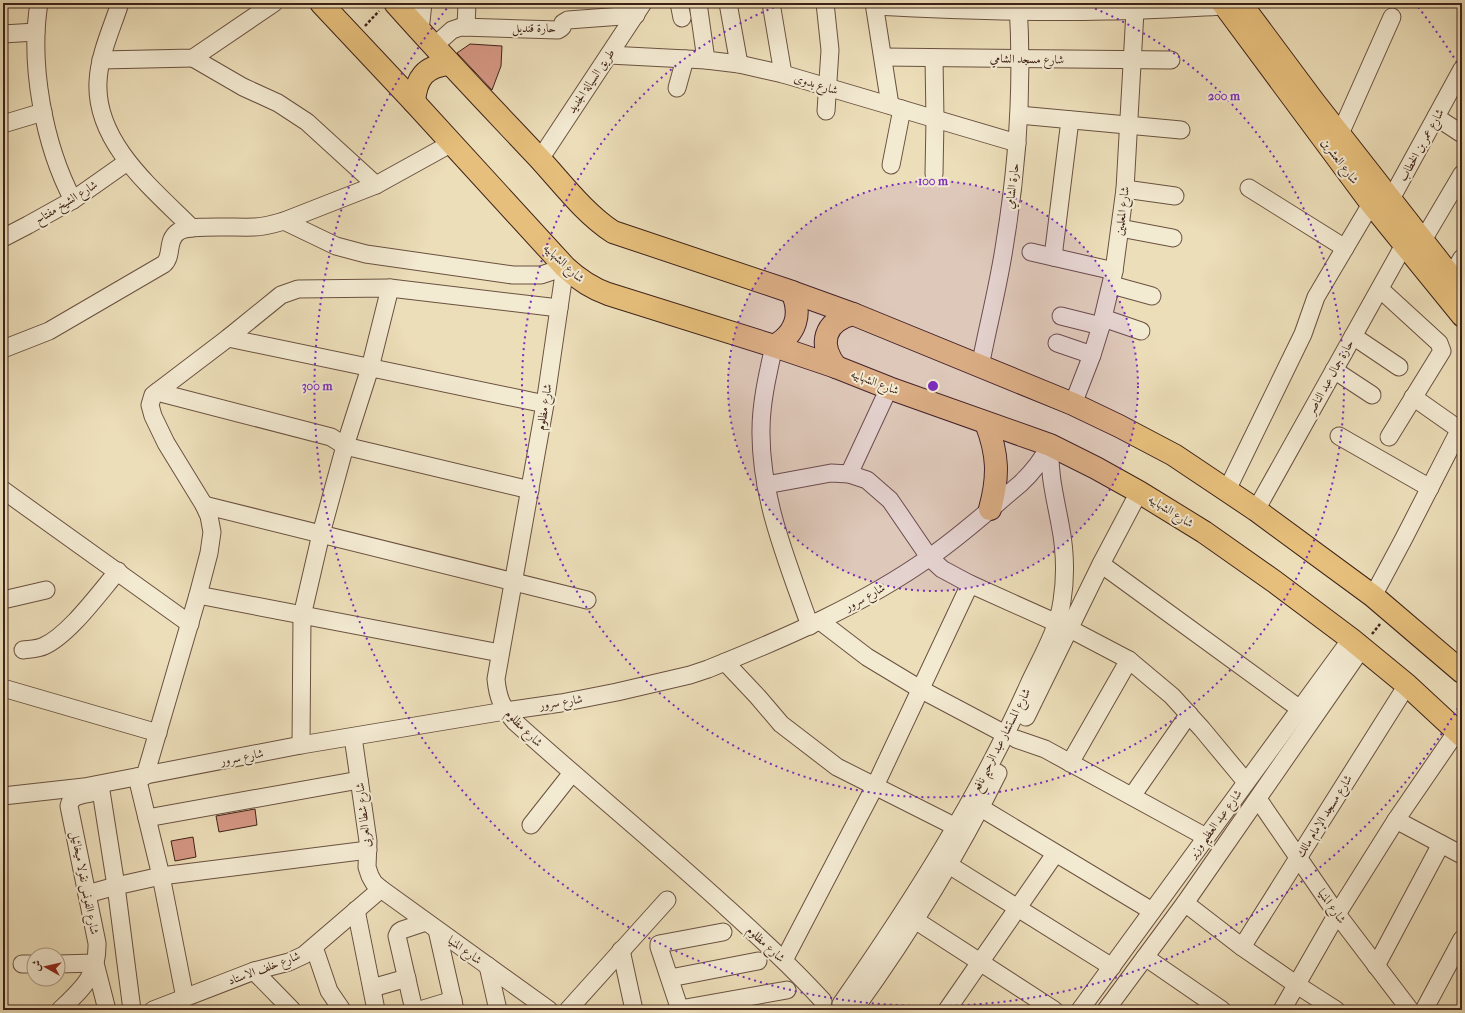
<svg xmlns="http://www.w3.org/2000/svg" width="1465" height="1013" font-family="'IM FELL French Canon',Amiri,serif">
  <rect width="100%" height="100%" fill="#ecdeb9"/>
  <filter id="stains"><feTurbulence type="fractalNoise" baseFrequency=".005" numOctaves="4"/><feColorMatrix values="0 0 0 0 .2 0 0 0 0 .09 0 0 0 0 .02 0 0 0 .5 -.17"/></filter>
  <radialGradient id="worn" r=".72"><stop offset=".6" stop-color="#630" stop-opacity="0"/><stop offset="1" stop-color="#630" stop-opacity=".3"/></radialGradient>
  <g fill="#d79885" stroke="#3e2218">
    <path d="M470,44L502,46L501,66L492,90L457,53Z"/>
    <path d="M255,809L257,825L219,832L216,816Z"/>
    <path d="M193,837L196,857L175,861L171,841Z"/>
  </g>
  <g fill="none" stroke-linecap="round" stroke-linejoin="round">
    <g stroke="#6a5140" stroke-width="19">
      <g id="minor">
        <path d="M39,3C29,65 44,145 73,200"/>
        <path d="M120,3C112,28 99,55 98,82C95,143 153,189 192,228"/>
        <path d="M679,3L682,18"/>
        <path d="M698,3L706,60"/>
        <path d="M728,3L739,64"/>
        <path d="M771,3L783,74"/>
        <path d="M825,3L830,50L826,111"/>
        <path d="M874,3L890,105"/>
        <path d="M875,6C952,10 1029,13 1106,11C1145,11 1185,8 1224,6"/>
        <path d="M466,27L467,3"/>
        <path d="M420,31L423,3"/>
        <path d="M3,34L36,32"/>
        <path d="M434,46L452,30L461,27L558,30C562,28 563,27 563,23L568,20L636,15"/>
        <path d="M609,55L706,60L739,64L783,74L1017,143"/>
        <path d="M883,57L1171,60"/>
        <path d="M193,58L243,87L278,103L307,122L376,185"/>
        <path d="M101,60L193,58L274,3"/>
        <path d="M677,88L685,59"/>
        <path d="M1019,115L1181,130"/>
        <path d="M1436,117L1462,134"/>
        <path d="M3,124L43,112"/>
        <path d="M1340,134L1392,17"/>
        <path d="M540,159L643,3"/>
        <path d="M891,165L902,109"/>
        <path d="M934,174L935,119L934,58"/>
        <path d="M1249,188L1345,248"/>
        <path d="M1125,189L1175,196"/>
        <path d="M1391,199L1462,69"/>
        <path d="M284,221L336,246L366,254L513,275H541L565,267L545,404L496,679C498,699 502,707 515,722C584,784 656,843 725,906C759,937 792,967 823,1001"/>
        <path d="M1120,228L1173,238"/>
        <path d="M3,238L28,225L73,200L127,162"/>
        <path d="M1423,240L1462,174"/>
        <path d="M1031,252L1114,271"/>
        <path d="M1053,257L1070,120"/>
        <path d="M1451,276L1462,258"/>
        <path d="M1112,285L1152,296"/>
        <path d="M1380,289L1439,343L1442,351L1389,437"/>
        <path d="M1061,316L1101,326"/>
        <path d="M1103,318L1141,331"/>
        <path d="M1353,336L1399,367"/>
        <path d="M228,338L545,404"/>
        <path d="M1057,343L1092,355"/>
        <path d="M774,346C768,373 761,402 761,430C760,498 788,563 810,626"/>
        <path d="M3,349L49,331L164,264C173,256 166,240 178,232C188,224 238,228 254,227C264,227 274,224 284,221L376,185L452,143"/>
        <path d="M980,367C988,325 999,284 1005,242C1018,163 1023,83 1018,3"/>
        <path d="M1334,370L1372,395"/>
        <path d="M157,392L331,437L345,446L530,490"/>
        <path d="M1413,397L1460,430"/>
        <path d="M1073,404L1092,355L1101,326L1114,271L1125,189L1135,11"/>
        <path d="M1339,436L1430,488"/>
        <path d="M849,474L889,388"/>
        <path d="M766,485L831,473L849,474L867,480L890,500L929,557L942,569L970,584L1070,629L1129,660L1172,696L1202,729L1246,782"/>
        <path d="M3,490L190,624"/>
        <path d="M1227,490L1303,334L1316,297L1371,204"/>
        <path d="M204,505L587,600"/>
        <path d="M1256,510L1404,245"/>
        <path d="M1101,564L1300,709"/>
        <path d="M198,595L500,653"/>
        <path d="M1373,596L1403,540L1462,425"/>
        <path d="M3,600L46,590"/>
        <path d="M820,621L867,657L920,689L1005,734"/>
        <path d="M23,650C30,649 38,649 44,646C69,635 99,593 118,571"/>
        <path d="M725,662L758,697L781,724L837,767L956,827"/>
        <path d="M3,688L158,733"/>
        <path d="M1026,717L1101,564L1139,492"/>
        <path d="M353,737L368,841L367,867L370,876L374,883L381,889L549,1010"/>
        <path d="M1016,739L1045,749L1206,837"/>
        <path d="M301,745L302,616L321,534L345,446L370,368L390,288"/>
        <path d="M1070,763L1129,660"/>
        <path d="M145,776L198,595L209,553L212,532L209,516L204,505L166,443L153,416L150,405L153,395L228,338L281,295L298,289L390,288L559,308"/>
        <path d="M137,777L161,876L185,998"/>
        <path d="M101,791L116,886L132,1010"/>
        <path d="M3,796L84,787L301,745L505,711L561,703L617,692L690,675L708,669C785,638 862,605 930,557C962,535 990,509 1020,484C1033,472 1042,460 1050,445"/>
        <path d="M1132,796L1189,714"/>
        <path d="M1258,799L1337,914L1410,1010"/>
        <path d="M981,808L1152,911"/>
        <path d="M147,818L359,780"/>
        <path d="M1396,820L1462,855"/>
        <path d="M531,825L572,773"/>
        <path d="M949,865L1112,967"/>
        <path d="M87,894L116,886L161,876L368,850"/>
        <path d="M1185,903L1242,947L1297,985L1336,1010"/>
        <path d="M356,910L376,1010"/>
        <path d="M915,920L1054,1010"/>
        <path d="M437,930L455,1010"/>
        <path d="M314,947L329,991L342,1010"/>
        <path d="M1242,947L1407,685"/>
        <path d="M621,950L634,1010"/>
        <path d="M1145,957L1222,1010"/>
        <path d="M784,960L875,786L970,584"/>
        <path d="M22,964H34"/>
        <path d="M58,964L95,963L107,1010"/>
        <path d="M488,966L498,1010"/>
        <path d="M1376,966L1441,844"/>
        <path d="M254,971L292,1010"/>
        <path d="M670,978L758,961"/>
        <path d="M372,988L407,978"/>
        <path d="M841,1004C912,902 979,797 1029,684C1041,658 1058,630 1062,601C1066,576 1065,549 1060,524C1055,497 1049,475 1050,447"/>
        <path d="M680,1009L787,990"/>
        <path d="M60,1010C82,989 98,976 97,943L69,806C71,795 82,795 91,793"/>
        <path d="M153,1010L254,971L289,962L304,955L381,889"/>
        <path d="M414,1010L397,936L399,932L402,930L426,922"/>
        <path d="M420,1010L453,1000"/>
        <path d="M568,1010L667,900"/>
        <path d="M680,1010L659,947V944L723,932"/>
        <path d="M854,1010C908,935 957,856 998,773"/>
        <path d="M947,1010L1055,854"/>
        <path d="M1080,1010L1351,639"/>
        <path d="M1106,1010L1185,903L1362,648"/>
        <path d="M1282,1010L1337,914L1396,820L1457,731"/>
        <path d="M1424,1010L1462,939"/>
      </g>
    </g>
    <g stroke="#3e2218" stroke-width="23">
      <g id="major">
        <path d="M1222,3L1371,204L1462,316"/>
        <path d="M1241,3L1314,101L1462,290"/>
      </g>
    </g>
    <g stroke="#3e2218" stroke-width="24">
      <g id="highway">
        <path d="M321,3L414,102L565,267C578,279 591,288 608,294L774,346L836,367L889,388L1050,445L1096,468L1139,492L1204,532L1275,582L1351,639L1407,685L1462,736"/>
        <path d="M395,3C442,56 490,106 538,157C562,183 584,213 613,232L792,292L853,314L1073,404L1119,426L1174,455L1256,510L1373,596L1462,672"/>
        <path d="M414,102C416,78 425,66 450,64"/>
        <path d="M774,346C796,334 802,314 792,292"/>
        <path d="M836,367C818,344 824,322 853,314"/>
        <path d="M986,423C998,454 999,476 990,509"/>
      </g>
    </g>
    <g stroke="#3e2218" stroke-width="2.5" stroke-dasharray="3 2" stroke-linecap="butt">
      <path d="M365,26L379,11"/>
      <path d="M1372,634L1380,624"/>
    </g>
    <use href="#minor" stroke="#f3ead2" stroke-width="17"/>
    <use href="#major" stroke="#e6bf7c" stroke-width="21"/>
    <use href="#highway" stroke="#e6bf7c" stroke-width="22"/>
  </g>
  <circle cx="933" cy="386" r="205" fill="#7b2cbf" fill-opacity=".12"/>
  <g fill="none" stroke="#7b2cbf" stroke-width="2" stroke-dasharray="2 4">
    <circle cx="933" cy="386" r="205"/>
    <path d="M1084 4A411 411 0 1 1 782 4"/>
    <path d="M1461 703A616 616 0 1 1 448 7M1418 7A616 616 0 0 1 1461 69"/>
  </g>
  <g text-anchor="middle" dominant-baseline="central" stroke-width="4" stroke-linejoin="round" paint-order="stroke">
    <g font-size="12" fill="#3e2218" stroke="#f3ead2">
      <text x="534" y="28">حارة قنديل</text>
      <text transform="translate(1027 59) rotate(1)">شارع مسجد الشامي</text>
      <text transform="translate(591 81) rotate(-56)">طريق السيالة الجديد</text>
      <text transform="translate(816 84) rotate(17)">شارع بدوى</text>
      <text transform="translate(1421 145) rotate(-61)">شارع عمر بن الخطاب</text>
      <text transform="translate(1340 161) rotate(53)">شارع العشرين</text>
      <text transform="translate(1012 186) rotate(-83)">حارة الشامي</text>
      <text transform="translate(66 202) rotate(-32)">شارع الشيخ مفتاح</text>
      <text transform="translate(1122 211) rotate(-83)">شارع المعلمين</text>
      <text transform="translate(564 263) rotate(43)">شارع الشهابيه</text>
      <text transform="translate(1330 377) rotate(-61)">حارة جمال عبد الناصر</text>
      <text transform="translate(875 382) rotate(21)">شارع الشهابيه</text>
      <text transform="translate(544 407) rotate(-81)">شارع مظلوم</text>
      <text transform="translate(1171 511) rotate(32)">شارع الشهابيه</text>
      <text transform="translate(865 597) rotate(-29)">شارع سرور</text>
      <text transform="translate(561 702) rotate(-9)">شارع سرور</text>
      <text transform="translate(524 728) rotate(45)">شارع مظلوم</text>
      <text transform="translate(1001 740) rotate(-63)">شارع المستشار عبد الرحيم نافع</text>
      <text transform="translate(242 757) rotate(-11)">شارع سرور</text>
      <text transform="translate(363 815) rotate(-96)">شارع شطا العربى</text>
      <text transform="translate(1324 816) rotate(-58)">شارع مسجد الإمام مالك</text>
      <text transform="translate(1215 824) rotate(-54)">شارع عبد العظيم وزير</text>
      <text transform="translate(85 883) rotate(79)">شارع الفونس نقولا ميخائيل</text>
      <text transform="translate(1332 906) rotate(55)">شارع المنيا</text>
      <text transform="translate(766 944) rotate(43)">شارع مظلوم</text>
      <text transform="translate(465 950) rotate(36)">شارع المنيا</text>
      <text transform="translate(264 968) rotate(-20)">شارع خلف الاستاد</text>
    </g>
  </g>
  <circle cx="933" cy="386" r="6" fill="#7b2cbf" stroke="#f3ead2" stroke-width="2"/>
  <g font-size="12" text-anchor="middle" font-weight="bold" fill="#7b2cbf" stroke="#f3ead2" stroke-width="4" stroke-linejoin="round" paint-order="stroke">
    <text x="1224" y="100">200 m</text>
    <text x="933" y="185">100 m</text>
    <text x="317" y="390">300 m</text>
  </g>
  <rect width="1465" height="1013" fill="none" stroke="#ecdeb9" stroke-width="16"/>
  <rect x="4" y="4" width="1457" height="1005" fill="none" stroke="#3e2218" stroke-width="2"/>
  <rect x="8" y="8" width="1449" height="997" fill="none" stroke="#3e2218"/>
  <g transform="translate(46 967) rotate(278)"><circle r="19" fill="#f3ead2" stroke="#ab9a88"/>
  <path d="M0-3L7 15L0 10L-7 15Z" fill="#8f2418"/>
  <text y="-6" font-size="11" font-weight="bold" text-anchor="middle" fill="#3e2218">ش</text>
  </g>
  <rect width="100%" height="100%" filter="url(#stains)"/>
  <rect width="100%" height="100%" fill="url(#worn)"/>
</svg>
